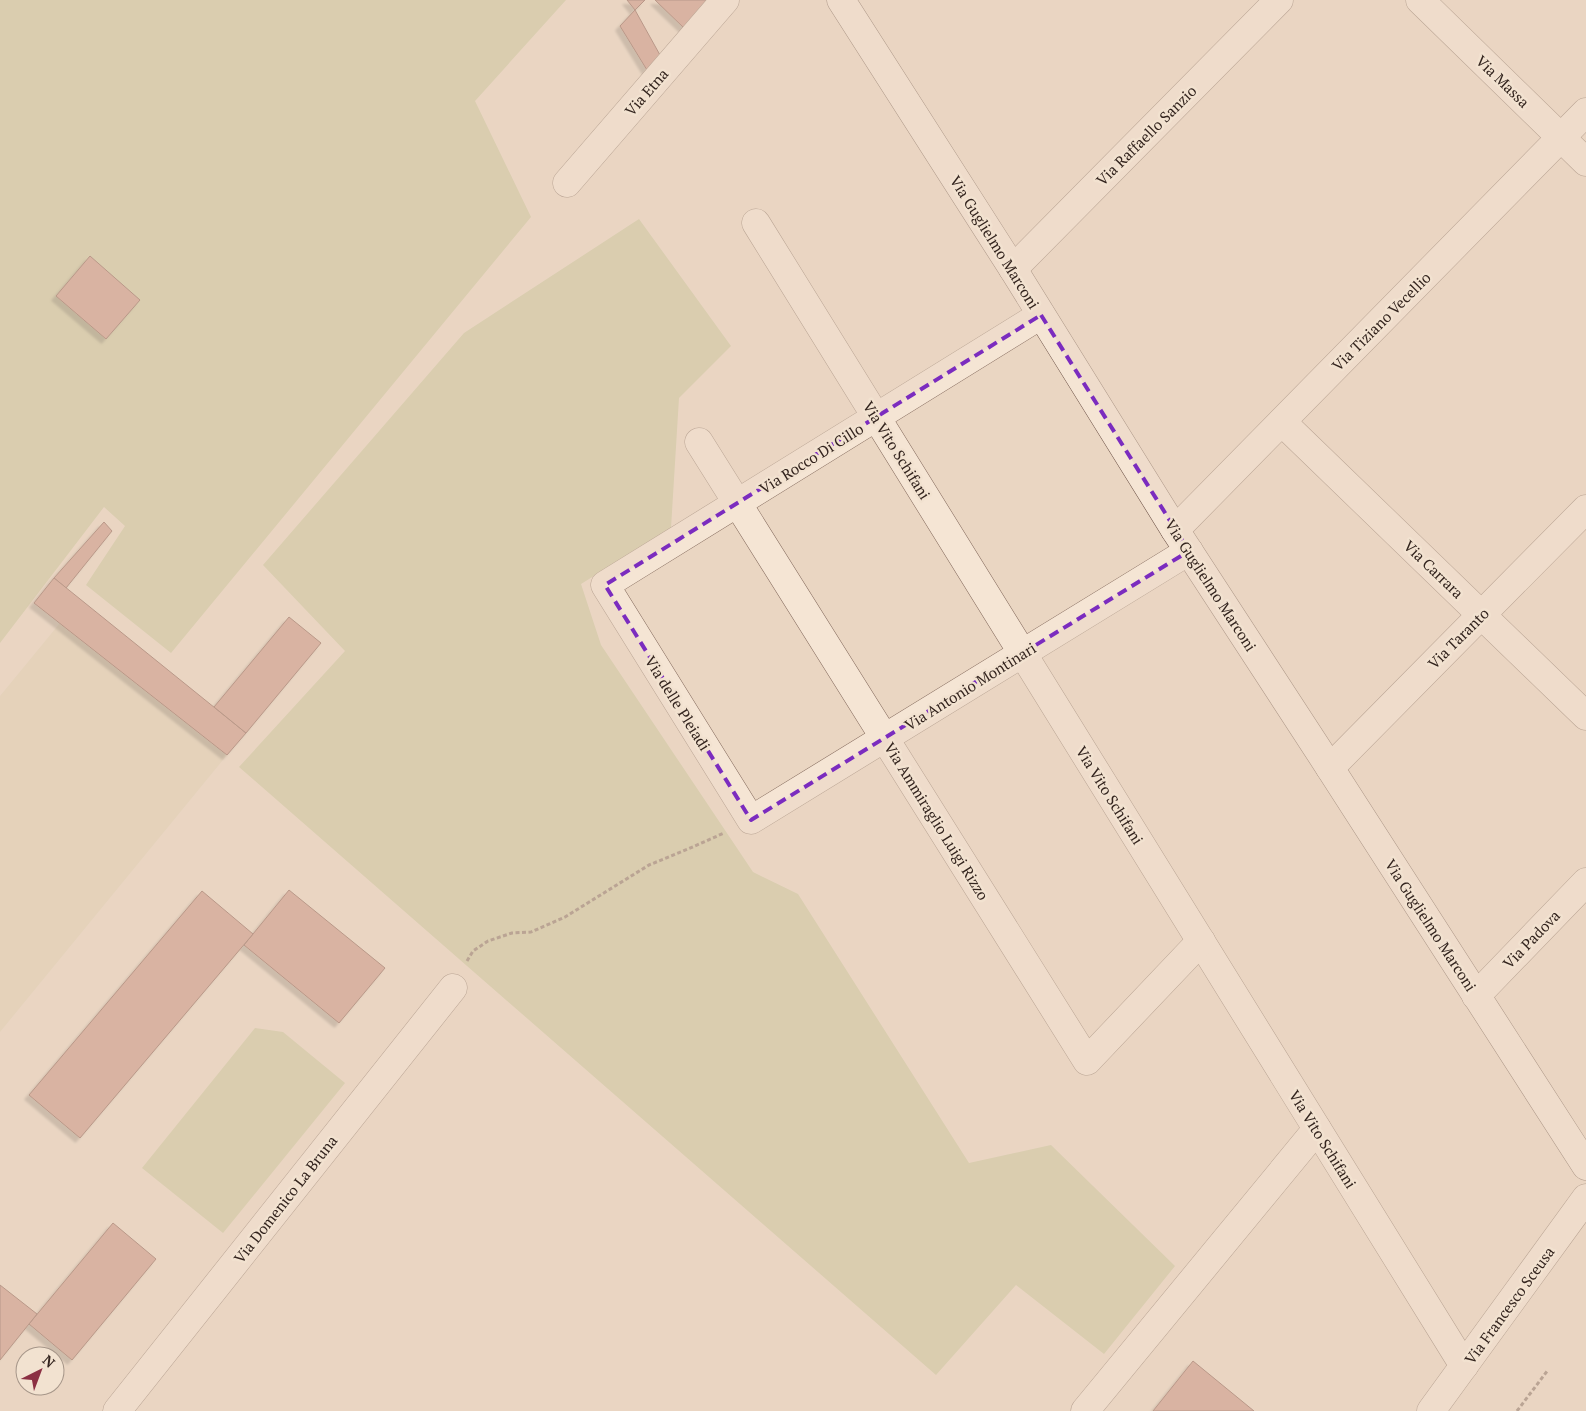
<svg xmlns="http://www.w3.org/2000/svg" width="1586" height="1411" font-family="'PT Serif',serif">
  <defs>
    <filter id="shadow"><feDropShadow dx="-4.5" dy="4.5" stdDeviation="1" flood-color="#0004"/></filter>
  </defs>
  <rect width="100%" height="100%" fill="#ead6c2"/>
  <path fill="#dfceb0" d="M60,623L227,755L0,1032V696Z"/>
  <g fill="#c7c397">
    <path d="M0,0H566L475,101L531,217L171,653L86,585L125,526L104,507L0,643Z"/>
    <path d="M639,219L731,346L679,398L671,528L581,584L601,645L753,872L798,894L969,1163L1051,1145L1175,1266L1104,1354L1016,1285L936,1375L239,767L345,651L263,565L464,333Z"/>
    <path d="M255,1028L283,1032L345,1083L223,1233L142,1168Z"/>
  </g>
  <g fill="#c58b7a" stroke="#7f4e42" filter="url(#shadow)">
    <path d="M627,0H645L635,10Z"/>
    <path d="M655,0H711L685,29Z"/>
    <path d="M635,10L660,55L647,70L620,26Z"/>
    <path d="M90,256L140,300L106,339L56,296Z"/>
    <path d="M104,522L112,531L66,588L54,578Z"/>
    <path d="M54,578L246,733L227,755L34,603Z"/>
    <path d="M289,617L321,643L246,733L214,707Z"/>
    <path d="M289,890L385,968L339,1023L244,945Z"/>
    <path d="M202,891L253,934L80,1138L29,1095Z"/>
    <path d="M113,1223L156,1259L72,1360L29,1324Z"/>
    <path d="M0,1285L37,1314L0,1360Z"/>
    <path d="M1193,1361L1254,1411H1153Z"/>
  </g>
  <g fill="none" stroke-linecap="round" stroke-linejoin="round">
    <g stroke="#82685b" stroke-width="29">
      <g id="street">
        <path d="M1420,0L1586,162"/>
        <path d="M567,183L725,0"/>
        <path d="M756,223L1464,1366"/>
        <path d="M1013,269L1279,0"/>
        <path d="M1041,315L605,585L751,820L1189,551"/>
        <path d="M1282,422L1586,716"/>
        <path d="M699,442L1087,1061L1201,941"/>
        <path d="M1175,530L1586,112"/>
        <path d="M1330,768L1586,509"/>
        <path d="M1476,996L1586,882"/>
        <path d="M117,1411L453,988"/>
        <path d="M1085,1411L1317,1129"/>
        <path d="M1431,1411L1586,1198"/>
      </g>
    </g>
    <g stroke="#64493e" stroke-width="29">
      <path id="secondary" d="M841,0L1013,269L1175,530L1330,768L1586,1166"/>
    </g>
    <g stroke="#82685b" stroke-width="3" stroke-dasharray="4 2.5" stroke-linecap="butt">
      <path d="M467,961L473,951L488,941L512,933L531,932L565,917L649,865L688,849L724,833"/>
      <path d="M1517,1411L1548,1370"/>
    </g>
    <use href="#street" stroke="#f5e5d4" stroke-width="28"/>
    <use href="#secondary" stroke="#f5e5d4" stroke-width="28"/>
  </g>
  <path d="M0 0H1586V1411H0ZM1041,315L1189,551L751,820L605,585Z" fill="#ead6c2" fill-opacity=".55" fill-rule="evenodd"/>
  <path fill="none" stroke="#7b2cbf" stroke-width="4" stroke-dasharray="10 6" stroke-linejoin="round" d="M1041,315L1189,551L751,820L605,585Z"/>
  <g text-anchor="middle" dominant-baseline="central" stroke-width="5" stroke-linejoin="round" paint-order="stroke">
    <g font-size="15" fill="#33241e" stroke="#f2e2d0">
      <text transform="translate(1503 81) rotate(44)">Via Massa</text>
      <text transform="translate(646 92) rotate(-49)">Via Etna</text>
      <text transform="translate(1146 135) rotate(-45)">Via Raffaello Sanzio</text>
      <text transform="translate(995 242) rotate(58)">Via Guglielmo Marconi</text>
      <text transform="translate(1381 321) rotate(-45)">Via Tiziano Vecellio</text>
      <text transform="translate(897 450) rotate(58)">Via Vito Schifani</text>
      <text transform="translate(811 458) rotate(-32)">Via Rocco Di Cillo</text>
      <text transform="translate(1434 569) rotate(44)">Via Carrara</text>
      <text transform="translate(1211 585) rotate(57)">Via Guglielmo Marconi</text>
      <text transform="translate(1458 638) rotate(-45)">Via Taranto</text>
      <text transform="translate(970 686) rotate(-32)">Via Antonio Montinari</text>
      <text transform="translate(678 703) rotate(58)">Via delle Pleiadi</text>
      <text transform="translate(1110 795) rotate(58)">Via Vito Schifani</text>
      <text transform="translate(937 821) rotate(58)">Via Ammiraglio Luigi Rizzo</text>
      <text transform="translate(1431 925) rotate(57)">Via Guglielmo Marconi</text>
      <text transform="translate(1531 939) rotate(-46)">Via Padova</text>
      <text transform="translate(1323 1139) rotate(58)">Via Vito Schifani</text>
      <text transform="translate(285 1199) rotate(-52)">Via Domenico La Bruna</text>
      <text transform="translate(1509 1305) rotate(-54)">Via Francesco Sceusa</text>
    </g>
  </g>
  <g transform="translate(40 1371) rotate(42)"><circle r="24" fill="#f2e2d0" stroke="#a69689"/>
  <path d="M0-4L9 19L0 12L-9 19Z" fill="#8c3043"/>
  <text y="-8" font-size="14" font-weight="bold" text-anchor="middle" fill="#33241e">N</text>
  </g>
</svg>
